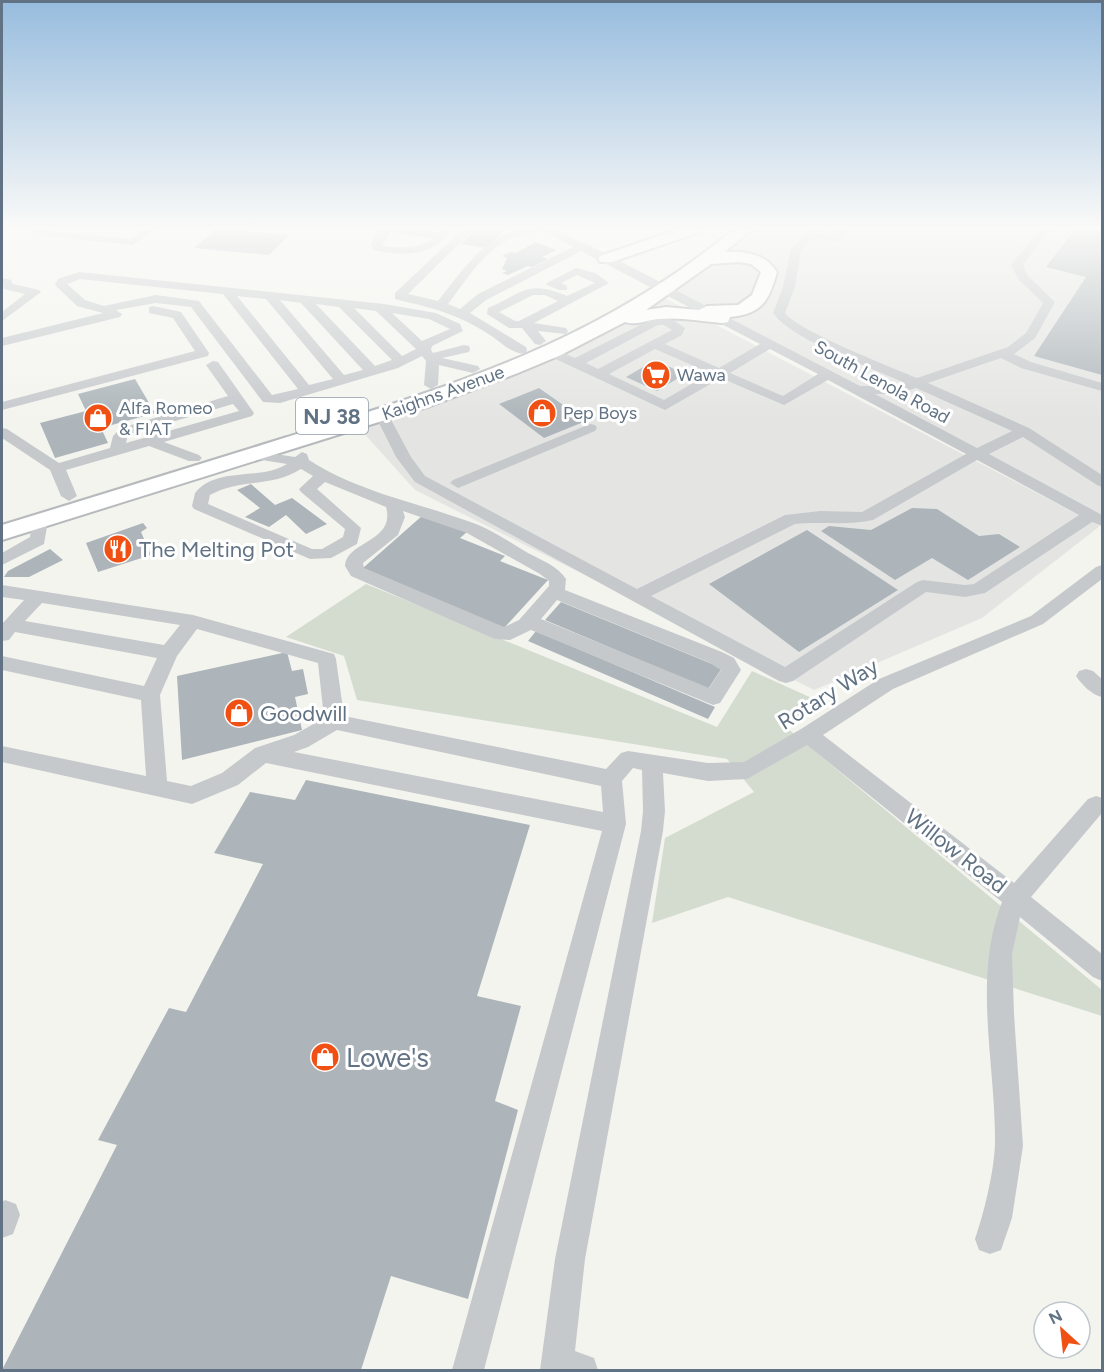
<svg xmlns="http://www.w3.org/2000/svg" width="1104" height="1372" font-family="Figtree,sans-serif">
  <rect width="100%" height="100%" fill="#f4f4ef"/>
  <g fill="#e4e5e3">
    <path d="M744,229H1102V522L666,289Z"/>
    <path d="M663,297L1100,526L982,618L814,690L415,490L360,429L505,375Z"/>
  </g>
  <path fill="#d4dcd0" d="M366,584L717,727L752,671L825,704L787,728L1102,990V1016L728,897L652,923L665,838L754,792L727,759L357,700L344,656L286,637Z"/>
  <g fill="#adb5ba">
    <path d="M216,229H217L289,235L269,255L194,248Z"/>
    <path d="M393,229H426L424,231L443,233L437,239L390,232Z"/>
    <path d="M476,229H504L487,248L461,244Z"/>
    <path d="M1075,229H1102V375L1034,356L1086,277L1046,267Z"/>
    <path d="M536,242L556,250L542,257L548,259L532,267L528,266L508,275L502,273L507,271L502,269L507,258L502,256L511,252L516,253Z"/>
    <path d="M655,360L685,374L657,391L626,377Z"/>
    <path d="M135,379L155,413L101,428L108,443L55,458L40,423L86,411L78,394Z"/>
    <path d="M539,388L586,421L544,438L499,404Z"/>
    <path d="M251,484L275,505L292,498L327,524L306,534L286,515L269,527L245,517L260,508L237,490Z"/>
    <path d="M912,508L937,509L979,536L999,534L1020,547L968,580L932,558L895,580L821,531L829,526L871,530Z"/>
    <path d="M423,515L467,532L460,538L505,556L500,561L548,580L504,628L363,568Z"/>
    <path d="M143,523L147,528L141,532L151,555L98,572L86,543Z"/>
    <path d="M807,530L898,590L799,652L709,584Z"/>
    <path d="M50,549L63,560L29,577H4L8,571Z"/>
    <path d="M561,602L722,668L708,689L545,620Z"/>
    <path d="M536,631L715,707L708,719L528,641Z"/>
    <path d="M287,652L292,671L303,669L308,694L295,697L302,730L182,760L177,676Z"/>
    <path d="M306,780L530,825L477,996L521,1006L495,1101L518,1110L468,1299L391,1276L361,1370H2L117,1145L98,1140L169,1008L186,1012L263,864L214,853L250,792L295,800Z"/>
  </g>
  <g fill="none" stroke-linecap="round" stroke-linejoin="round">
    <g stroke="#b7babd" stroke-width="4">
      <g id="highway">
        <path d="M679,229H703L700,232L612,262H600L598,259L600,256Z"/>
        <path d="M734,229H752L725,252C747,251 765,254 777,272C769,301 762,314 730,317L728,322L722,323C701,321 679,317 658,319C647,320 635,326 625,322L561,355L518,373L430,406L2,540V525C97,496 192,467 287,437C453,386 598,342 734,229ZM739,262L751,264L761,272L752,295L738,305L707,306L699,310L666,307L646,310L711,264Z"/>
      </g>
    </g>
    <g fill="#c6c9cc" fill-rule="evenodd">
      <path d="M26,229L131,239L143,229H155L133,245L44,236Z"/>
      <path d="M381,229H392L382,246C402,249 431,249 441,229L452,231C432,256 402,257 373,250L371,243Z"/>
      <path d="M463,229H474L408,294L438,301C470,261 495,219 553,229C565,231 575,242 587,244L860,386H896L905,383C872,368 792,340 773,313L783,287L791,249L810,229H821L818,233L831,236L839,229H850L837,242L813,238L801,250L795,287L785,313C798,331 891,367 917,378L1008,347L1026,333L1043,303L1019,280L1011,265L1040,229H1051L1023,265L1028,276L1055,302L1035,338L1014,354L1031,362L1102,383V391L1021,368L1001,358L928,383L1029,428L1102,475V487L1097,485L1023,437L989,454L1102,515V526L1092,522L985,593L965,597L926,592L793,681L786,683L779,681L415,482L396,457L375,415L377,412H387L411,457L425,476L637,589L785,515L820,511L862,512L966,454L828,380L784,405L721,378L665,410L547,355L546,352L552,348L575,358L656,317L670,318L685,328L682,335L665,344L719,368L760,344L581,251L486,300L470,313L526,347L527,350L526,353C513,356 500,341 490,335C456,313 432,308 395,299V293ZM542,230L573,247L478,294L460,309L448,304C465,282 483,251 510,239C520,234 532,235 542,230ZM658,325H664L672,330L598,369L586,363ZM655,349L710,373L664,400L609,374ZM770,349L818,374L783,396L730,373ZM916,388L1012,431L977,448L875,394H898ZM977,460L1079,515L974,584L965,585L923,580L917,582L785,667L651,596L795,524C820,521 848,526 873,520Z"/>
      <path d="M576,268L595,273L609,283L534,323L566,328L568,331L566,334L538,331L546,341L540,345L535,344L522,328H509L487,314L488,308C523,293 527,279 567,296L595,283L577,275L561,283L567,286V290H559L545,284ZM533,295H545L558,301L519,321H515L499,312Z"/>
      <path d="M79,272L384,304L436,313L460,324L463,331L432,346L431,350L433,353L464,345L469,346L470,349L469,352L442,358L478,366L480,369L473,373L439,365L438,385L431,389L424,385L426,361L422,356L398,368L280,403L263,402L191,307L156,303L116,310L122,314L120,317L2,346V338L103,313L77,306L55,285L58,279ZM80,279L223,294L298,389L272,395L199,301L156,295L104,306L85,300L67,284ZM237,296L266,299L333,379L309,385ZM280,300L301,303L363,370L344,375ZM316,304L339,307L392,360L375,366ZM354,308L376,311L416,349L402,356ZM392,313L429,319L450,329L422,341Z"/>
      <path d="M2,278L11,280L13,284L39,290L41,292L2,321V312L25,294L4,289Z"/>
      <path d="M153,306L181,312L209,353L208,356L2,410V402L195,351L173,318L149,313V307Z"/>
      <path d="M213,361L218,362L254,413L252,416L164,442L199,455L202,458L199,461H189L149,446L66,470L77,496L69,501L61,496L50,470L2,438V428L7,429L59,463L110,448L113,436L121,428L228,396L206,365ZM233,404L239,411L126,443L127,438L131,434Z"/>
      <path d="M590,424L595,425L597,428L595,431L463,486L458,488L450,483L453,480Z"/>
      <path d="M255,451L295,457L302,452L307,454L309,460C360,493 420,503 476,524C494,531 511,543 528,553C541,560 558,566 566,579L565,590L722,652L734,658L741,670L720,703L713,705L531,630L510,640L495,639L351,576L345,566C346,541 396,542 386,507L325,482L317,489L361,528L357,544L331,558L310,559L194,509L192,506L195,493C217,466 260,481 287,464L250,458L248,455ZM301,469L313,476L299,489L301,492L345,529L343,537L322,549H312L208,504L210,495C240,478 271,488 301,469ZM403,511L467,533L540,574L549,581V586L519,620L504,627L364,568L363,563L398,535L405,517ZM557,600L708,662L721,670L709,688L541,619Z"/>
      <path d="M40,516L48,521L44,544L2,565V553L30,537L32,521Z"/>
      <path d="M1102,565V579L1043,624L893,689L823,735L1014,883L1088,799L1096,796L1102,798V813L1031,897L1102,954V981L1093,977L1020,917L1012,954L1014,1014L1023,1146L1012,1218L1001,1250L990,1254L979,1250L975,1239C984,1213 994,1172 995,1144C996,1064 972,979 1002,902L807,745L747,779L708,781L663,773L665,811L663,831L585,1259L575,1351L594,1358L598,1370H540L555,1259L641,831L643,811L642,770L633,768L622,781L626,824L484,1370H452L602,831L266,763L238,785L192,804L2,762V746L146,776L141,700L2,670V656L144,686L157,658L15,632L9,640L2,641V624L24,600L2,597V585L193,615L334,654L336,659L344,716L606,769L621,753L628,751L708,763L744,762L801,729L879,679L1031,616L1096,567ZM42,603L180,625L164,645L25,621ZM197,629L318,663L324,718L294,735L255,748L222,773L191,786L167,781L160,695L177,656ZM337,730L601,786L603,812L294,752L308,747Z"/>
      <path d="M1086,669L1093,671L1102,679V697C1092,695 1082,685 1076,676L1079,671Z"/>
      <path d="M5,1200L16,1204L20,1215L13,1234L2,1238V1202Z"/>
    </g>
    <use href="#highway" fill="#fff" fill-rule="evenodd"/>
  </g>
  <linearGradient id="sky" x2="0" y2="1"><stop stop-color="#97bcde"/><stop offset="0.54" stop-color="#fafaf8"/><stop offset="1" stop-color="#fafaf8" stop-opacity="0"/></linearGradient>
  <rect width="1104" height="421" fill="url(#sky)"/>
  <defs>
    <g id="supermarket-disc" transform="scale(1.5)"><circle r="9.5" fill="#f05013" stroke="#fff"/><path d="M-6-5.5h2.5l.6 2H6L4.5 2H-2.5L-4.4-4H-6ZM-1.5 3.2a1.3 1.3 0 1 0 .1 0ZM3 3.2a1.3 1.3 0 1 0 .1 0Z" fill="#fff"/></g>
    <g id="shop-disc" transform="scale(1.5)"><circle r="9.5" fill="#f05013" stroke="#fff"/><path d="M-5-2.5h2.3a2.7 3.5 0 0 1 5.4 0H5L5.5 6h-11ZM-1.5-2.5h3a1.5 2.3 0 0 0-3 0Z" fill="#fff"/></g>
    <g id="restaurant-disc" transform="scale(1.5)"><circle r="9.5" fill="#f05013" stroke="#fff"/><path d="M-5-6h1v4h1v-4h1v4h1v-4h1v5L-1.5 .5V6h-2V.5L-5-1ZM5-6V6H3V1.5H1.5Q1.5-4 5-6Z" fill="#fff"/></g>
  </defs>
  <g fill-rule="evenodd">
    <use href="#supermarket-disc" x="656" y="375"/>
    <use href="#shop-disc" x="542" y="413"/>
    <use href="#shop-disc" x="98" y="418"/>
    <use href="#restaurant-disc" x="118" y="549"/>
    <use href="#shop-disc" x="239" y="713"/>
    <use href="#shop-disc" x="325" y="1057"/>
  </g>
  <g text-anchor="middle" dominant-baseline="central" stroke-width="6" stroke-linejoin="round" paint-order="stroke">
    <g font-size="18" fill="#607283" stroke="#fff" text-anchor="start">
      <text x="677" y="375">Wawa</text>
      <text x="119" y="408">Alfa Romeo<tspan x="119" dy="21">&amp; FIAT</tspan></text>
      <text x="563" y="413">Pep Boys</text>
    </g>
    <g font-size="18" fill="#607283" stroke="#fff">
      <text transform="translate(882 382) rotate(29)">South Lenola Road</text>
      <text transform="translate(443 393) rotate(-20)">Kaighns Avenue</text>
    </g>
    <rect fill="#fff" stroke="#909ca8" stroke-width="1.5" x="296" y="398" width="72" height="36" rx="4.5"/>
    <g font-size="21" font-weight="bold" fill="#607283">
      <text x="332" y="416">NJ 38</text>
    </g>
    <g font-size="22" fill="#607283" stroke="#fff" text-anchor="start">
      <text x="139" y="549">The Melting Pot</text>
      <text x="260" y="713">Goodwill</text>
    </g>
    <g font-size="22" fill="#607283" stroke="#fff">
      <text transform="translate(828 694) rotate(-32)">Rotary Way</text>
      <text transform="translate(956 851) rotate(38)">Willow Road</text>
    </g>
    <g font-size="27" fill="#607283" stroke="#fff" text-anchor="start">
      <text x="346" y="1057">Lowe's</text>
    </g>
  </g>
  <rect width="1104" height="1372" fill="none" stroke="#607283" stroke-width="6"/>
  <g transform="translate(1062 1330) rotate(333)"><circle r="28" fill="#ffffff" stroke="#bfc7cd" stroke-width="1.5"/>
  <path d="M0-4.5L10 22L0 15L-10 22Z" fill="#f05013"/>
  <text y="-9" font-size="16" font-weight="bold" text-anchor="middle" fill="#607283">N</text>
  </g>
</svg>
